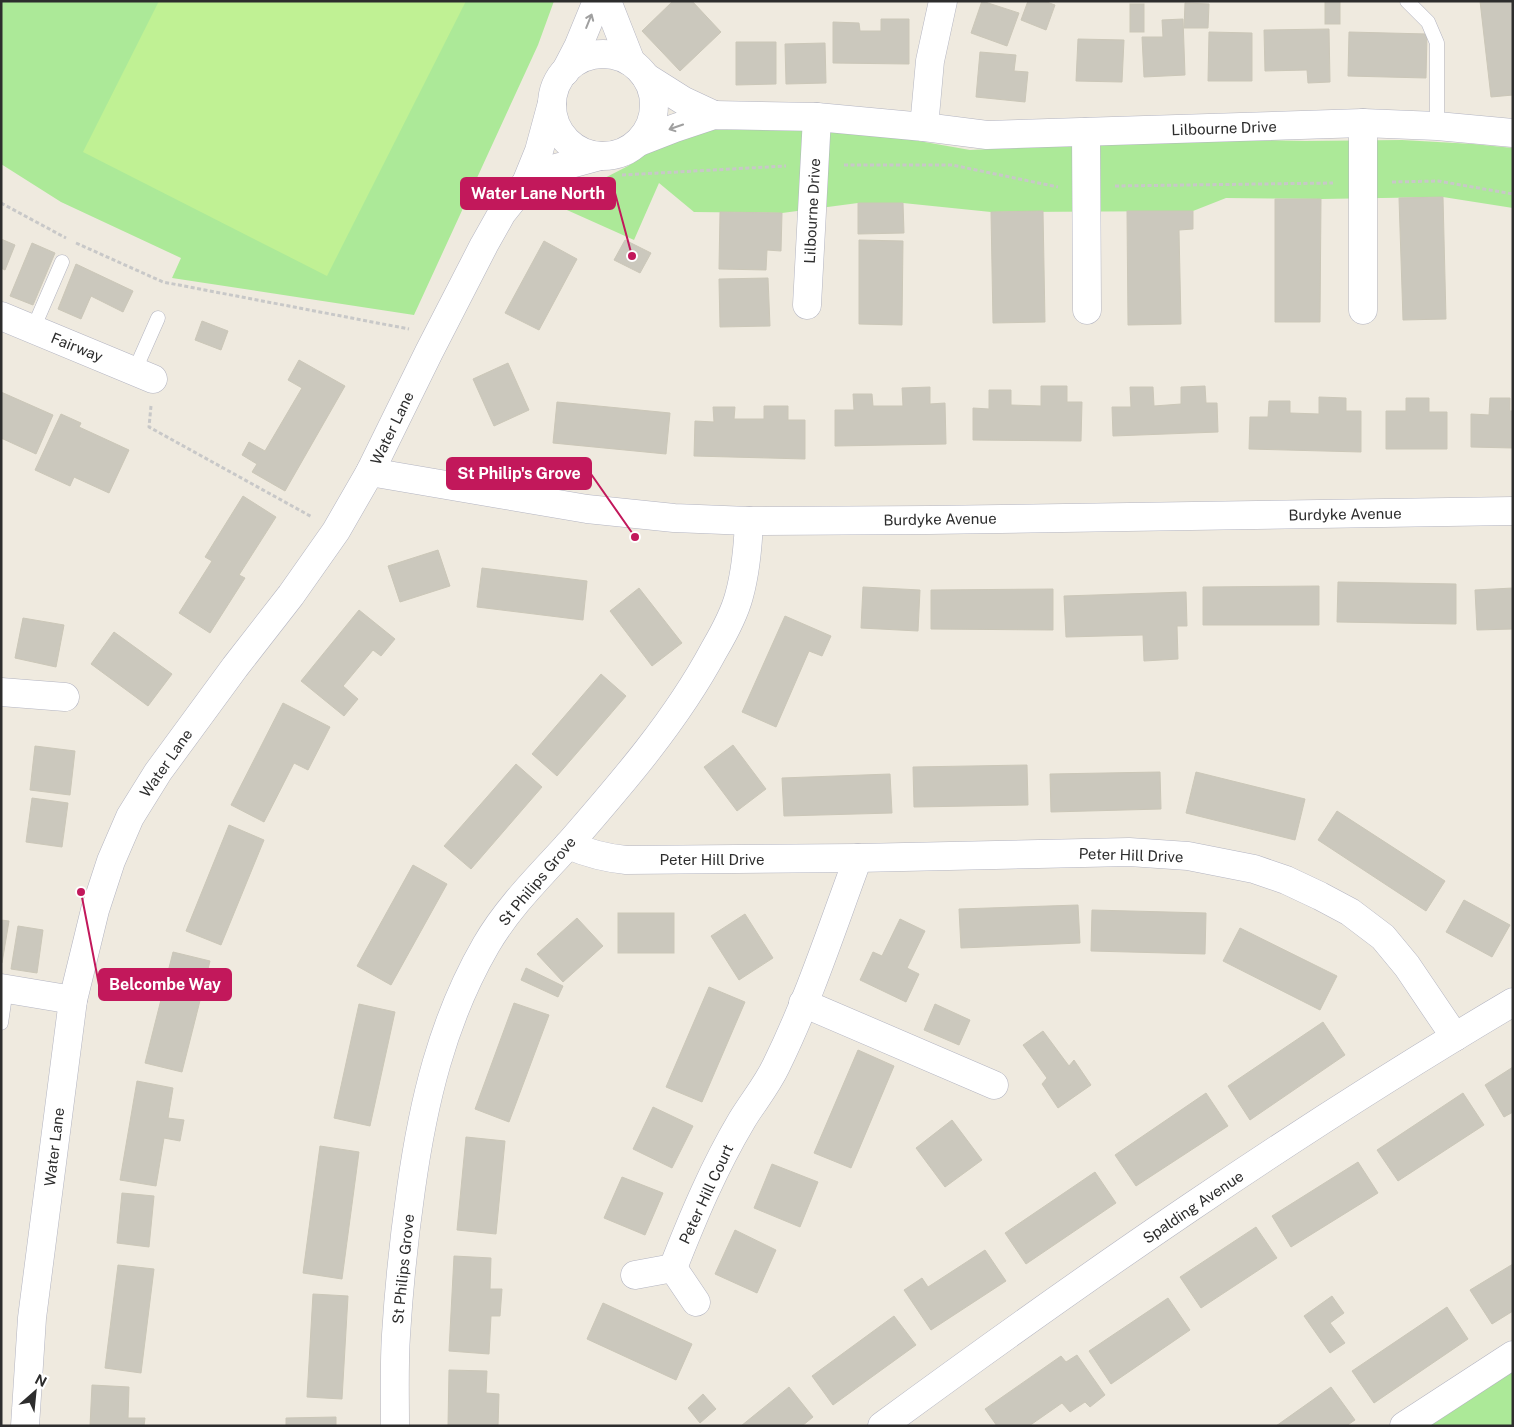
<svg xmlns="http://www.w3.org/2000/svg" width="1514" height="1427" font-family="'Public Sans',sans-serif">
  <rect width="100%" height="100%" fill="#efeadf"/>
  <g fill="#ace998">
    <path d="M1,1H554L538,45L414,315L172,278L181,258L61,202L1,164Z"/>
    <path d="M781,129L868,132L970,150L1199,139L1305,141L1402,140L1473,144L1513,148V208L1443,197L1321,199L1226,198L1193,211L991,212L903,203H858L782,213L694,212L659,183L634,240L549,202L591,185L628,166L659,145L711,130Z"/>
    <path d="M1513,1369V1426H1422Z"/>
  </g>
  <path fill="#c0f194" d="M159,1H466L327,276L83,152Z"/>
  <g fill="#cbc8bd" stroke="#cbc7b8">
    <path d="M673,1H692L721,32L680,71L642,31Z"/>
    <path d="M982,1L1019,13L1007,46L971,33Z"/>
    <path d="M1028,1H1044L1055,5L1046,30L1021,20Z"/>
    <rect x="1325" y="1" width="15" height="23"/>
    <path d="M1480,1H1513V95L1491,97Z"/>
    <path d="M1185,3L1209,4L1208,28H1184Z"/>
    <rect x="1130" y="4" width="14" height="28"/>
    <path d="M881,19H909V64L833,63V22L859,23L860,31H881Z"/>
    <path d="M1183,19L1185,75L1144,77L1142,37H1163L1162,20Z"/>
    <path d="M1329,29L1330,82L1308,83L1307,70L1265,71L1264,30Z"/>
    <path d="M1209,32L1252,33V81H1208Z"/>
    <path d="M1349,32L1427,34L1426,78L1348,76Z"/>
    <path d="M1078,39L1124,40L1122,82L1076,81Z"/>
    <path d="M736,42H776V84L736,85Z"/>
    <path d="M825,43L826,83L786,84L785,44Z"/>
    <path d="M980,52L1016,55L1014,71L1028,72L1025,102L976,97Z"/>
    <path d="M1443,197L1446,319L1403,320L1399,198Z"/>
    <path d="M1275,199H1321L1320,322H1275Z"/>
    <path d="M858,203H903L904,233L858,234Z"/>
    <path d="M1043,211L1045,322L993,323L991,212Z"/>
    <path d="M1127,211H1193V229L1179,230L1181,324L1128,325Z"/>
    <path d="M720,212L782,213L781,251L767,250L766,270L719,269Z"/>
    <path d="M1,239L15,245L5,270L1,268Z"/>
    <path d="M625,240L651,253L640,273L614,260Z"/>
    <path d="M859,240L903,241L902,325L859,324Z"/>
    <path d="M544,241L577,259L539,330L505,313Z"/>
    <path d="M32,243L55,253L33,305L10,296Z"/>
    <path d="M76,264L133,291L123,312L91,296L81,319L58,309Z"/>
    <path d="M768,278L770,326L720,327L719,279Z"/>
    <path d="M202,321L228,331L221,350L195,340Z"/>
    <path d="M299,360L345,386L285,491L252,472L257,464L242,455L249,442L265,451L302,388L288,380Z"/>
    <path d="M508,363L529,410L494,426L473,379Z"/>
    <path d="M1041,386H1067V402H1082L1081,441L973,440V408L989,409V390H1011V405L1041,406Z"/>
    <path d="M1205,386L1206,403H1217L1218,432L1113,436L1112,407H1131L1130,387H1153L1154,406L1181,404V387Z"/>
    <path d="M930,387V404L945,403L946,444L835,446V410H854L853,394H872L873,406H903L902,388Z"/>
    <path d="M1,392L53,415L36,454L1,438Z"/>
    <path d="M1319,397L1346,398V411H1361V452L1249,449L1250,417H1268L1269,401H1290V413L1319,414Z"/>
    <path d="M1406,398H1429V412H1447V449H1386V411H1406Z"/>
    <path d="M1490,398H1510V411H1513V448L1471,447V414L1489,415Z"/>
    <path d="M557,402L670,413L666,454L553,443Z"/>
    <path d="M764,406H788V420H805V459L694,456L695,421L714,422L713,407H735L734,419H764Z"/>
    <path d="M61,414L81,423L79,427L129,450L109,493L74,477L70,486L35,470Z"/>
    <path d="M243,496L276,517L239,575L245,578L210,633L179,613L212,561L205,557Z"/>
    <path d="M438,550L450,586L400,602L388,566Z"/>
    <path d="M482,568L587,581L583,620L477,607Z"/>
    <path d="M1338,582L1456,584V624L1337,622Z"/>
    <path d="M1319,586V625H1203V587Z"/>
    <path d="M863,587L920,590L918,631L861,628Z"/>
    <path d="M639,588L682,643L652,666L610,611Z"/>
    <path d="M1513,588V629L1477,630L1475,590Z"/>
    <path d="M1053,589V630L931,629V590Z"/>
    <path d="M1186,592L1187,626H1177L1178,659L1144,661L1143,635L1066,637L1064,596Z"/>
    <path d="M359,610L395,639L381,656L373,650L343,686L358,699L344,716L301,681Z"/>
    <path d="M785,616L831,636L822,656L809,651L776,727L742,712Z"/>
    <path d="M23,618L64,625L56,667L15,658Z"/>
    <path d="M114,632L172,674L148,706L91,664Z"/>
    <path d="M601,674L626,696L557,776L532,754Z"/>
    <path d="M283,703L330,727L308,770L294,763L264,822L231,805Z"/>
    <path d="M733,745L766,789L737,811L704,767Z"/>
    <path d="M35,746L75,751L70,795L30,790Z"/>
    <path d="M516,764L542,787L471,869L444,846Z"/>
    <path d="M1027,765L1028,805L914,807L913,767Z"/>
    <path d="M1160,772L1161,809L1051,812L1050,774Z"/>
    <path d="M1196,772L1305,799L1295,840L1186,813Z"/>
    <path d="M890,774L892,813L784,816L782,778Z"/>
    <path d="M32,798L68,803L62,847L26,842Z"/>
    <path d="M1337,811L1445,881L1426,911L1318,840Z"/>
    <path d="M229,825L264,840L221,945L186,931Z"/>
    <path d="M413,865L447,884L391,985L357,966Z"/>
    <path d="M1464,900L1510,925L1492,957L1446,932Z"/>
    <path d="M1078,905L1080,943L961,948L959,909Z"/>
    <path d="M1092,910L1206,913L1205,954L1091,951Z"/>
    <rect x="618" y="913" width="56" height="40"/>
    <path d="M745,914L773,958L739,980L711,936Z"/>
    <path d="M577,918L603,946L563,982L537,954Z"/>
    <path d="M900,919L925,931L907,968L919,974L906,1002L860,980L873,952L882,956Z"/>
    <path d="M1,920L9,921L2,963H1Z"/>
    <path d="M18,926L43,930L37,973L11,969Z"/>
    <path d="M1240,928L1337,976L1320,1010L1223,961Z"/>
    <path d="M173,952L210,961L182,1072L145,1063Z"/>
    <path d="M526,968L563,986L558,997L521,980Z"/>
    <path d="M709,987L745,1002L702,1102L666,1087Z"/>
    <path d="M514,1003L549,1015L509,1122L475,1109Z"/>
    <path d="M359,1004L395,1012L370,1126L334,1118Z"/>
    <path d="M935,1004L970,1020L959,1045L924,1030Z"/>
    <path d="M1323,1022L1345,1055L1250,1120L1228,1086Z"/>
    <path d="M1043,1031L1069,1066L1074,1060L1091,1085L1058,1108L1042,1084L1047,1078L1023,1045Z"/>
    <path d="M858,1050L894,1066L851,1168L814,1153Z"/>
    <path d="M1513,1067V1112L1504,1117L1485,1085Z"/>
    <path d="M137,1081L173,1088L168,1118L184,1120L180,1141L164,1138L156,1186L120,1180Z"/>
    <path d="M1206,1093L1228,1126L1136,1186L1115,1155Z"/>
    <path d="M1463,1093L1484,1125L1398,1181L1377,1150Z"/>
    <path d="M653,1107L693,1126L672,1168L633,1149Z"/>
    <path d="M952,1120L982,1160L945,1187L916,1148Z"/>
    <path d="M466,1137L505,1141L496,1234L457,1230Z"/>
    <path d="M320,1146L359,1152L342,1279L303,1273Z"/>
    <path d="M1358,1162L1378,1193L1291,1247L1272,1216Z"/>
    <path d="M772,1164L818,1182L800,1227L754,1208Z"/>
    <path d="M1095,1172L1116,1203L1026,1264L1005,1233Z"/>
    <path d="M622,1177L663,1193L645,1235L604,1218Z"/>
    <path d="M122,1193L154,1196L149,1247L117,1243Z"/>
    <path d="M1256,1227L1277,1258L1201,1308L1180,1277Z"/>
    <path d="M735,1230L776,1250L757,1293L715,1274Z"/>
    <path d="M985,1250L1006,1281L931,1330L904,1290L922,1278L928,1287Z"/>
    <path d="M454,1256L491,1258L490,1289H502L500,1316H491L489,1354L449,1351Z"/>
    <path d="M1513,1264V1311L1492,1324L1470,1290Z"/>
    <path d="M118,1265L154,1269L141,1373L105,1368Z"/>
    <path d="M313,1294L348,1296L342,1399L307,1397Z"/>
    <path d="M1332,1296L1344,1313L1330,1323L1345,1343L1330,1353L1304,1316Z"/>
    <path d="M1168,1298L1190,1330L1111,1384L1089,1351Z"/>
    <path d="M603,1303L692,1344L676,1380L587,1339Z"/>
    <path d="M1447,1307L1468,1339L1374,1403L1352,1371Z"/>
    <path d="M894,1316L916,1345L833,1405L812,1376Z"/>
    <path d="M1077,1355L1105,1395L1090,1407L1085,1402L1070,1412L1062,1403L1029,1426H997L985,1409L1061,1356L1066,1362Z"/>
    <path d="M449,1370L487,1371L486,1393L499,1394L498,1426H448Z"/>
    <path d="M92,1385L129,1387L128,1418H145L144,1426H90Z"/>
    <path d="M789,1387L813,1417L802,1426H741Z"/>
    <path d="M1331,1387L1355,1420L1346,1426H1276Z"/>
    <path d="M703,1394L716,1409L700,1423L688,1408Z"/>
    <path d="M336,1417V1426H286V1418Z"/>
  </g>
  <g fill="none" stroke-linecap="round" stroke-linejoin="round">
    <g stroke="#b3b4c1" stroke-width="15">
      <g id="service">
        <path d="M1407,1L1428,22L1437,43V126"/>
        <path d="M33,329L62,262"/>
        <path d="M135,370L158,318"/>
        <path d="M1,1023L6,989"/>
      </g>
    </g>
    <g stroke="#b3b4c1" stroke-width="29">
      <g id="minor">
        <path d="M646,77L684,101L714,115"/>
        <path d="M924,127L930,61L943,1"/>
        <path d="M1086,132L1087,310"/>
        <path d="M639,142L675,128L714,115L817,117L924,127L987,135L1363,123L1437,126L1513,133"/>
        <path d="M807,305L817,117"/>
        <path d="M1363,310V123"/>
        <path d="M1,316L153,379"/>
        <path d="M1,692L65,697"/>
        <path d="M568,845C587,853 605,858 626,860L858,858L1129,852L1188,856L1254,869L1286,880L1320,896L1350,912L1383,937L1407,966L1455,1037"/>
        <path d="M1,988L73,1000"/>
        <path d="M803,1003L994,1085"/>
        <path d="M673,1268C693,1217 714,1167 742,1120C753,1102 767,1085 776,1066C809,999 832,928 858,858"/>
        <path d="M635,1275L673,1268L696,1302"/>
        <path d="M395,1426C395,1396 394,1365 396,1335C399,1286 404,1238 411,1189C423,1103 442,1021 486,945C508,907 540,876 569,844C622,783 676,721 714,650C724,633 734,615 739,596C746,571 748,546 749,521"/>
        <path d="M882,1426C1086,1276 1295,1131 1513,1002"/>
        <path d="M1404,1426L1513,1355"/>
      </g>
    </g>
    <g stroke="#b3b4c1" stroke-width="29">
      <g id="tertiary">
        <path d="M607,1L631,62"/>
        <circle cx="603" cy="105" r="51"/>
        <path d="M565,72L578,47L597,1"/>
        <path d="M526,183L556,168L600,156"/>
        <path d="M370,472L587,509L674,518L749,521L929,520L1513,511"/>
        <path d="M25,1426L32,1318L73,1000L95,910L111,861L130,817L158,772L235,667L291,595L336,531L370,472L429,352L484,245L502,213L526,183L539,151L552,103"/>
      </g>
    </g>
    <g stroke="#c8c8c8" stroke-width="3" stroke-dasharray="4 2.5" stroke-linecap="butt">
      <path d="M844,165H952L1058,187"/>
      <path d="M622,175L786,166"/>
      <path d="M1392,182L1438,181L1513,194"/>
      <path d="M1115,186L1333,183"/>
      <path d="M1,203L66,238"/>
      <path d="M76,243L163,282L409,329"/>
      <path d="M151,406L149,427L312,517"/>
    </g>
    <use href="#service" stroke="#fff" stroke-width="14"/>
    <use href="#minor" stroke="#fff" stroke-width="28"/>
    <use href="#tertiary" stroke="#fff" stroke-width="28"/>
  </g>
  <defs><path id="oneway-shaft" d="M-6 0H5M1.5-3L5.5 0L1.5 3" fill="none" stroke-width="1.6" stroke-linecap="round" stroke-linejoin="round" transform="scale(1.25)"/></defs>
  <g stroke="#a0a0a0">
    <use href="#oneway-shaft" transform="translate(589 21) rotate(-68)"/>
    <use href="#oneway-shaft" transform="translate(676 127) rotate(161)"/>
  </g>
  <g text-anchor="middle" dominant-baseline="central" stroke-width="4" stroke-linejoin="round" paint-order="stroke">
    <g font-size="15" fill="#2d2d2d" stroke="#fff">
      <text transform="translate(1224 128) rotate(-2)">Lilbourne Drive</text>
      <text transform="translate(812 211) rotate(-87)">Lilbourne Drive</text>
      <text transform="translate(77 347) rotate(22)">Fairway</text>
      <text transform="translate(392 428) rotate(-64)">Water Lane</text>
      <text transform="translate(1345 514) rotate(-1)">Burdyke Avenue</text>
      <text transform="translate(940 519) rotate(-1)">Burdyke Avenue</text>
      <text transform="translate(166 763) rotate(-55)">Water Lane</text>
      <text transform="translate(1131 855) rotate(2)">Peter Hill Drive</text>
      <text x="712" y="859">Peter Hill Drive</text>
      <text transform="translate(537 881) rotate(-50)">St Philips Grove</text>
      <text transform="translate(54 1147) rotate(-83)">Water Lane</text>
      <text transform="translate(706 1194) rotate(-65)">Peter Hill Court</text>
      <text transform="translate(1193 1207) rotate(-34)">Spalding Avenue</text>
      <text transform="translate(403 1269) rotate(-84)">St Philips Grove</text>
    </g>
  </g>
  <path fill="none" stroke="#c2185b" stroke-width="2" d="M632 256L615 193M635 537L591 474M81 892L99 985"/>
  <g fill="#c2185b" stroke="#fff" stroke-width="2">
    <circle cx="632" cy="256" r="5"/>
    <circle cx="635" cy="537" r="5"/>
    <circle cx="81" cy="892" r="5"/>
  </g>
  <g fill="#c2185b" stroke="#c2185b" stroke-width="2">
    <rect x="461" y="178" width="154" height="31" rx="5"/>
    <rect x="447" y="458" width="144" height="31" rx="5"/>
    <rect x="99" y="969" width="132" height="31" rx="5"/>
  </g>
  <g font-size="16" text-anchor="middle" font-weight="bold" fill="#fff">
    <text x="538" y="199">Water Lane North</text>
    <text x="519" y="479">St Philip's Grove</text>
    <text x="165" y="990">Belcombe Way</text>
  </g>
  <rect width="1514" height="1427" fill="none" stroke="#2d2d2d" stroke-width="5"/>
  <g transform="translate(35 1392) rotate(27)" stroke="#ffffff" stroke-width="4" paint-order="stroke">
  <path d="M0-4L9 19L0 12L-9 19Z" fill="#2d2d2d"/>
  <text y="-8" font-size="14" font-weight="bold" text-anchor="middle" fill="#2d2d2d">N</text>
  </g>
</svg>
